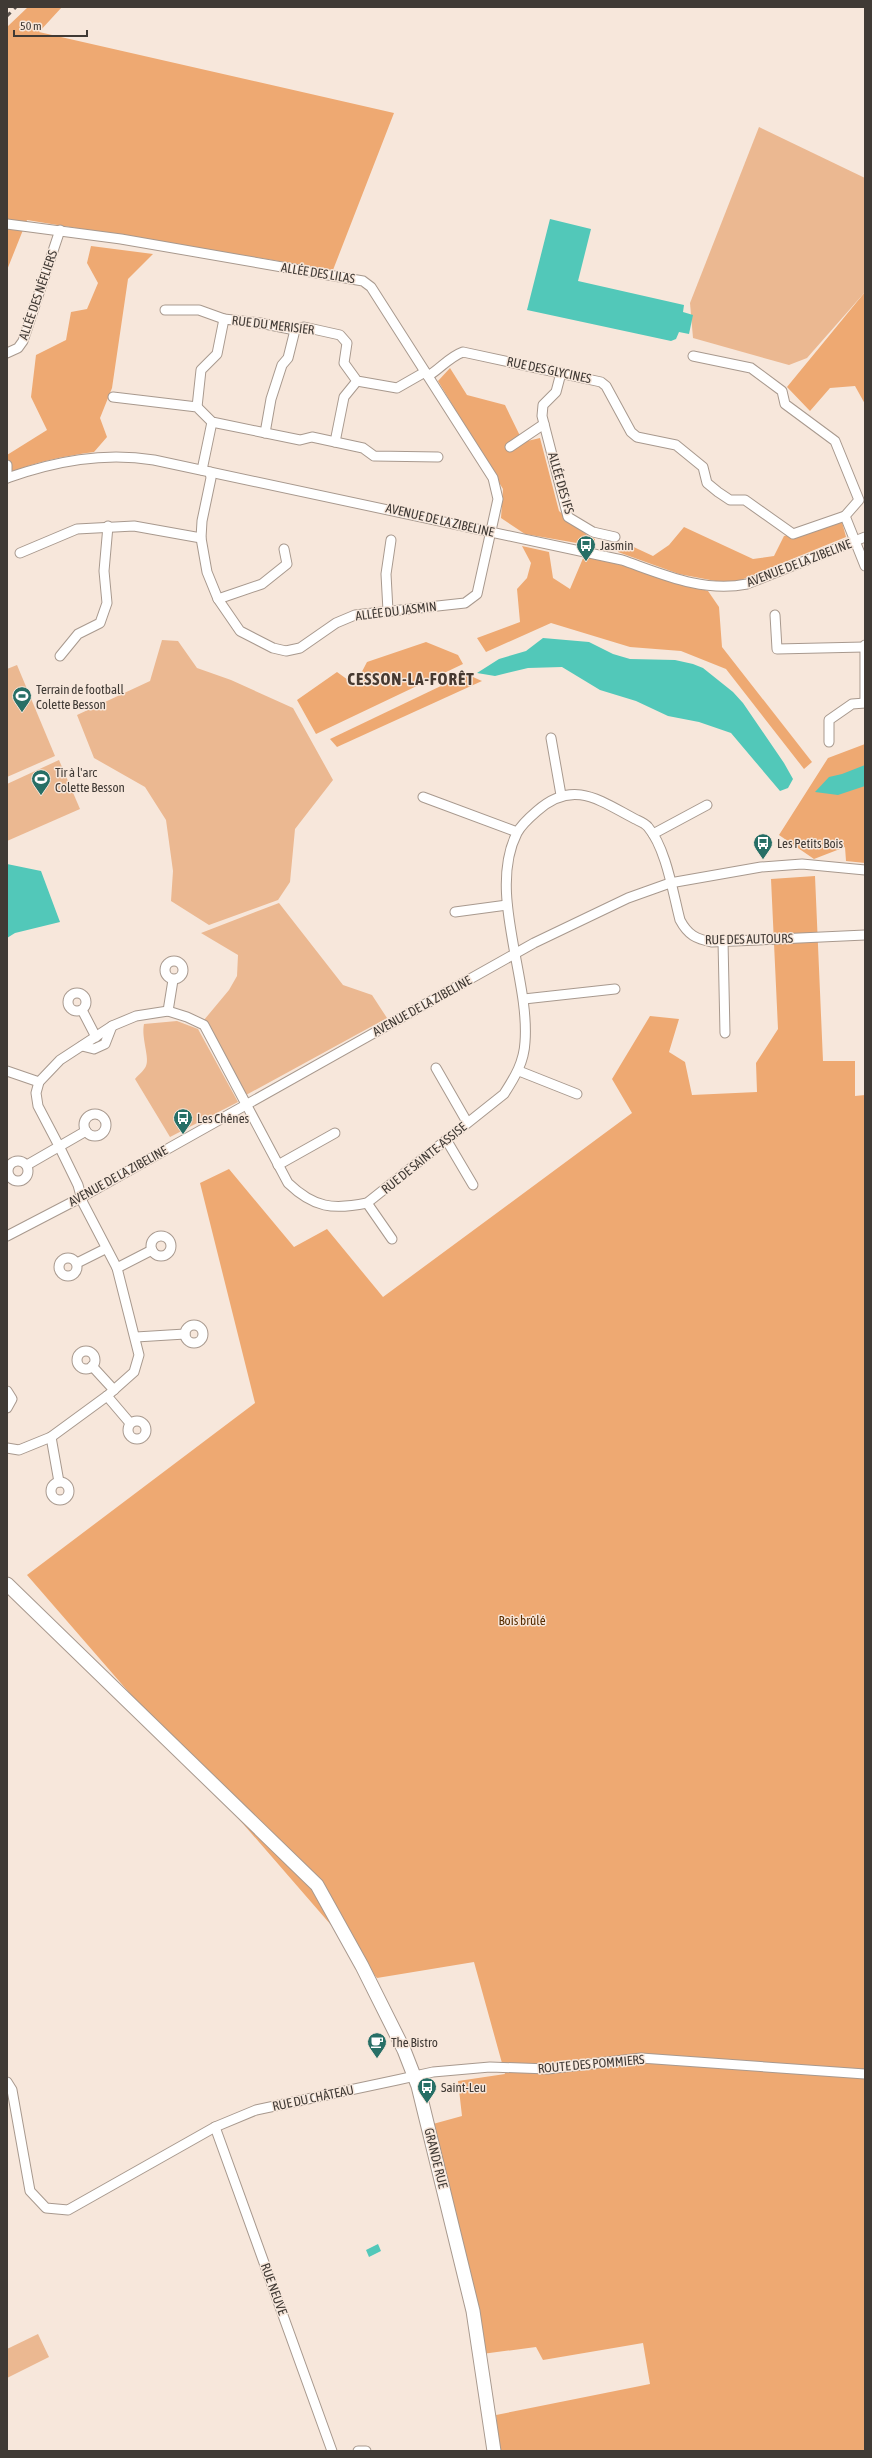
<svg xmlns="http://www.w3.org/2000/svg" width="872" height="2458" font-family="'Asap Condensed',sans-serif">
  <rect width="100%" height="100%" fill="#f7e7db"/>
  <g fill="#ebb891">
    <path d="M759,127L865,178V292L807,358L789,365L693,338L690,303Z"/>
    <path d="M162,640L178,641L197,668L231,680L293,708L333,780L295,829L290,882L278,900L209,925L171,901L173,871L166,820L145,787L94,758L77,715L150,681Z"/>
    <path d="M17,665L55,756L7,777V669Z"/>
    <path d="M59,760L80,809L7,841V784Z"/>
    <path d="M279,903L343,985L372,995L387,1018L246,1095L204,1020L229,990L237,976L238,955L201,933Z"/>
    <path d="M177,1021L198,1029L238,1102L170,1137L135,1079C138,1075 144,1071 146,1066C150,1058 141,1038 144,1024Z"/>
    <path d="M38,2334L49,2357L7,2378V2349Z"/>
  </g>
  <g fill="#eea972">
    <path d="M28,7H62L39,32L394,113L333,270L27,220L7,270V27Z"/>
    <path d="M91,246L153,254L128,279L112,388L100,418L107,437L94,452C65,456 34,462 7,474V455L47,430L31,397L36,355L66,340L71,312L87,309L98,283L87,263Z"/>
    <path d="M865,292V404L855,386L830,388L810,411L787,387Z"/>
    <path d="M450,368L467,395L505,405L523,442L540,438L559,511L588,536L595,539L594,546L525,534L501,518L503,489L438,381Z"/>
    <path d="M842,522L846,537L731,584L679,574L618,552L623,542L653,556L669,545L684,527L753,559L774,556L784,536Z"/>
    <path d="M522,546L549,552L553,578L570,589L584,556L641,570L708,591L719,607L722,647L812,762L804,769L726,669L681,651L630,647L551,623L486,652L477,638L520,622L517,589L527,578L531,563Z"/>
    <path d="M426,642L458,655L463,664L316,734L297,700L337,672L355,685L367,662Z"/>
    <path d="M466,674L482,681L337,747L330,739Z"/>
    <path d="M865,744V863L846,861L845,847L814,859L779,835L828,758Z"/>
    <path d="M815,876L823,1061H855V1096L865,1095V2451H500L496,2415L650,2384L643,2343L543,2360L536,2347L482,2354L433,2124L462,2116L458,2081L505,2074L474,1962L377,1978L27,1575L255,1403L200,1183L229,1169L294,1247L327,1229L383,1297L632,1113L612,1079L650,1016L679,1019L669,1052L685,1062L692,1095L757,1092L756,1063L778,1029L771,879Z"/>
  </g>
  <g fill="#52c8b9">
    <path d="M550,219L591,229L578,281L684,305L683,312L693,315L689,334L679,332L676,339L671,341L527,310Z"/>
    <path d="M543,638L589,642L613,654L630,659L675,660L693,664L703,668L733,692L743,703L784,763L793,779L788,788L780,791L731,733L699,722L668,716L636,701L600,690L562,667L528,668L495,676L477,673L499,659L526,651Z"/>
    <path d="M865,765V786L838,795L815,792L829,777L842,774Z"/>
    <path d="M7,864L41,871L60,922L15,933L7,938Z"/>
    <path d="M378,2244L381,2251L369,2257L366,2250Z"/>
  </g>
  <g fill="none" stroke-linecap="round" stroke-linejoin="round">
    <g stroke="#a8998e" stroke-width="11">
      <g id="minor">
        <path d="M7,224L121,239L363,281L371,287L493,478L498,499L477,594L465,603L355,615L336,623L300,648L286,651L273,648L240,631L218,599L207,572L201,538L202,521L211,478L210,472"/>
        <path d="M165,310H199L224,319"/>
        <path d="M7,353L18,348L23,341L60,230"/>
        <path d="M693,356L751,368L782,391L785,404L835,441L859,500L845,516"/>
        <path d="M561,373L556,392L543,405L542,416L568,517L593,532L615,537"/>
        <path d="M428,376C440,369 449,357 463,352L601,382L606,386L631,432L637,437L676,445L703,467L707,483L718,492L730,500H745L793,534L845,516L865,566"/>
        <path d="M113,397L197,407L212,422L300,440L312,437L363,448L374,456L438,457"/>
        <path d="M197,407L201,370L217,354L224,319L260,323L295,330L304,327L340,335L347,343L344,363L357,381L397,388L425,372"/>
        <path d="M265,433L271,399L282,365L288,358L295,330"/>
        <path d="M335,442L344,397L357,381"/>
        <path d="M510,447L544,424"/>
        <path d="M7,465V478"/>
        <path d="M202,470L212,422"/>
        <path d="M7,478C56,461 103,452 154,460L622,560C662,574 703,593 747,584L865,537"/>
        <path d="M20,553L77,529L134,526L201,538"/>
        <path d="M218,599L262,584L287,564L284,549"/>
        <path d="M388,611L386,574L391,540"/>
        <path d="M775,615L777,649L864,647"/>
        <path d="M865,645V702"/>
        <path d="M60,656L78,634L100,623L107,603L104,571L108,526"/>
        <path d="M551,738L561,795"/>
        <path d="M829,742V720L852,704L865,703"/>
        <path d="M423,797L517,832"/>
        <path d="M653,834L707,805"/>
        <path d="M455,912L507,905"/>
        <path d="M723,941L725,1033"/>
        <circle cx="174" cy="970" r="9"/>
        <circle cx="77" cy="1002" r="9"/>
        <path d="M524,999L615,989"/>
        <path d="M82,1010L96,1037"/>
        <path d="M168,1011L173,980"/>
        <path d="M82,1046L94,1049L105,1044L112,1026"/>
        <path d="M436,1068L467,1122"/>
        <path d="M7,1071L39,1082"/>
        <path d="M519,1071L577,1094"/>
        <circle cx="95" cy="1125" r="11"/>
        <path d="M447,1141L473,1185"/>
        <circle cx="18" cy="1171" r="10"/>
        <path d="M27,1165L86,1131"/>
        <path d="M278,1165L335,1133"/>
        <path d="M367,1203L392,1239"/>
        <path d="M7,1236L82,1197L534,943L628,898L670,883L761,867L802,864L865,870"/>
        <circle cx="161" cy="1246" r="10"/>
        <circle cx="68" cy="1267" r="9"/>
        <path d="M77,1263L105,1249"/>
        <path d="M117,1268L152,1250"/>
        <circle cx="194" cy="1334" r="9"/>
        <path d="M136,1337L185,1334"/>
        <circle cx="86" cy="1360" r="9"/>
        <path d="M92,1366L114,1390"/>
        <path d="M7,1391L12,1399L7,1408"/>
        <path d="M107,1396L130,1423"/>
        <circle cx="137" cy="1430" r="9"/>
        <path d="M51,1437L59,1482"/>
        <path d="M7,1448L19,1450L51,1437L107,1396L134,1372L139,1355L117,1268L83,1203L78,1185L59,1146L38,1106L36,1093L39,1082L60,1060L112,1026L136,1016L168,1011L187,1017L204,1025L288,1183C314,1208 333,1210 367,1203L504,1094C515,1077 524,1062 525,1042C530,978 487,892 517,833C521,825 530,817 537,811C573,779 599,800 635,819C639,821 645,823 648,827C666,848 673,893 680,920C688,935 696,939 712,942L865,935"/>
        <circle cx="60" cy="1491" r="9"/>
        <path d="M7,2082L12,2090L30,2191L46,2208L68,2210L215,2127L256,2110L397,2080L433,2072L490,2067L548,2069L641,2058L865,2074"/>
        <path d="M215,2127L332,2451"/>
        <path d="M358,2451H366"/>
      </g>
    </g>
    <g stroke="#a8998e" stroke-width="15">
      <path id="secondary" d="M7,1584L317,1885L362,1966L404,2050L418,2086L473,2311L494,2451"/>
    </g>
    <use href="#minor" stroke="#fff" stroke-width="9"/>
    <use href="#secondary" stroke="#fff" stroke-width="13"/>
    <path stroke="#5e5650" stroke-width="3" stroke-dasharray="5 5" stroke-linecap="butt" d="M7,16L16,7"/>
  </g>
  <defs>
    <g id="bus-pin" transform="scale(1)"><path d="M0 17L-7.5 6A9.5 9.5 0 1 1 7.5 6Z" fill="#276f66" stroke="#f7e7db"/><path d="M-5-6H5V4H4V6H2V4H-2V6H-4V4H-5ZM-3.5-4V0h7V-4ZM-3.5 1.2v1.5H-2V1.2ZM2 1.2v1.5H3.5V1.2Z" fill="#fff"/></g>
    <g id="stadium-pin" transform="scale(1)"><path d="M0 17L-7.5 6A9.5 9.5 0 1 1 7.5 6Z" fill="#276f66" stroke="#f7e7db"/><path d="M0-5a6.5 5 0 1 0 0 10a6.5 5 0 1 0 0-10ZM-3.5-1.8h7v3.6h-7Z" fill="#fff"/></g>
    <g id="cafe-pin" transform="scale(1)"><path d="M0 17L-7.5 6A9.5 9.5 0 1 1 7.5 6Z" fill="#276f66" stroke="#f7e7db"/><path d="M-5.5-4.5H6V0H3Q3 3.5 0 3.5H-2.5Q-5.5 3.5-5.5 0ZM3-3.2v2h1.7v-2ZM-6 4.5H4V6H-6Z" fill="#fff"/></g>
  </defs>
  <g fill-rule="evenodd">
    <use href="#bus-pin" x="586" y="545"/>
    <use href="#stadium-pin" x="22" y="696"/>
    <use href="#stadium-pin" x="41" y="779"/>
    <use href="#bus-pin" x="763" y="843"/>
    <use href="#bus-pin" x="183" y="1118"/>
    <use href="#cafe-pin" x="377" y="2042"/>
    <use href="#bus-pin" x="427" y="2087"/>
  </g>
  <g text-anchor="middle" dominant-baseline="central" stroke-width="3" stroke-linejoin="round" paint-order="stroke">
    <g font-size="13" fill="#403a35" stroke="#f7e7db">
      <text transform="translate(318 273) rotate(9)">ALLÉE DES LILAS</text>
      <text transform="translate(38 295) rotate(-71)">ALLÉE DES NÉFLIERS</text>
      <text transform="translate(273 325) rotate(7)">RUE DU MERISIER</text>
      <text transform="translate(549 370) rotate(12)">RUE DES GLYCINES</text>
      <text transform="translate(561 483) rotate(74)">ALLÉE DES IFS</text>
      <text transform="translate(440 520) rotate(13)">AVENUE DE LA ZIBELINE</text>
      <text transform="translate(799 563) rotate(-21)">AVENUE DE LA ZIBELINE</text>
      <text transform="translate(396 611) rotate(-7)">ALLÉE DU JASMIN</text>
      <text transform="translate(749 939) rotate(-1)">RUE DES AUTOURS</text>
      <text transform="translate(422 1006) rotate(-29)">AVENUE DE LA ZIBELINE</text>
      <text transform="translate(424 1158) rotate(-39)">RUE DE SAINTE-ASSISE</text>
      <text transform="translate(118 1176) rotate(-29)">AVENUE DE LA ZIBELINE</text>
      <text transform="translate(591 2064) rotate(-5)">ROUTE DES POMMIERS</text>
      <text transform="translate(313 2098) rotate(-12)">RUE DU CHÂTEAU</text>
      <text transform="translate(436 2158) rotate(76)">GRANDE RUE</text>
      <text transform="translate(274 2289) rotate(70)">RUE NEUVE</text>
    </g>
    <g font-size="13" fill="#403a35" stroke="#f7e7db" text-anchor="start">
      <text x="600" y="545">Jasmin</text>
      <text x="36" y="689">Terrain de football<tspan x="36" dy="15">Colette Besson</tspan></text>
      <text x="55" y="772">Tir à l'arc<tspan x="55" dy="15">Colette Besson</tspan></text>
      <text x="777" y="843">Les Petits Bois</text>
      <text x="197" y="1118">Les Chênes</text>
      <text x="391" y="2042">The Bistro</text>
      <text x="441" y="2087">Saint-Leu</text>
    </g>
    <g font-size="13" fill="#582d00" stroke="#f7e7db">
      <text x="522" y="1620">Bois brûlé</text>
    </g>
    <g font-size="17" font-weight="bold" letter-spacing="1" fill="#463930" stroke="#f7e7db">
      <text x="411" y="679">CESSON-LA-FORÊT</text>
    </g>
  </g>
  <rect width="872" height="2458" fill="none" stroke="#403a35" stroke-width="16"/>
  <path d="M14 30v6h73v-6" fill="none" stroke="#403a35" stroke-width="2"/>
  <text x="20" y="30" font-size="12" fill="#403a35" stroke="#f7e7db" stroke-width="3" paint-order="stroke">50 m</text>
</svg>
